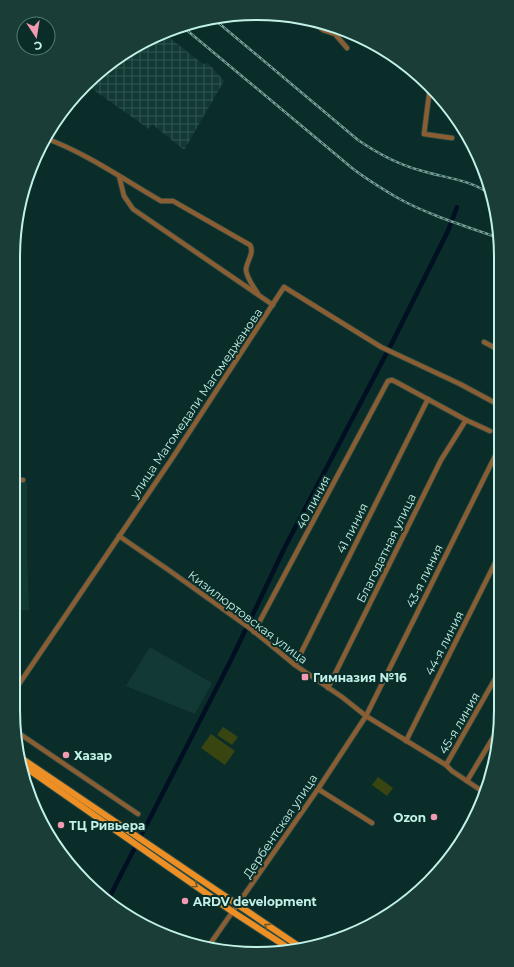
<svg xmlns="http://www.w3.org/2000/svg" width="514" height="967" font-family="Montserrat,sans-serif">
  <defs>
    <pattern id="industrial-grid" width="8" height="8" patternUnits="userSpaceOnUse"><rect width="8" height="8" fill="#123934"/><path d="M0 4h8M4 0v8" fill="none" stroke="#335651"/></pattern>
  </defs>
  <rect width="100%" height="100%" fill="#0b2d29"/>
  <g fill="#123934">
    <path d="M13,483H27V552L29,610H13Z"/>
    <path d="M150,647L212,683L195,714L126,686Z"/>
  </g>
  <path fill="url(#industrial-grid)" d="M166,35L203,64L208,63L224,81L184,150L152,124L149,129L88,86L108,64Z"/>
  <g fill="#384511">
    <path d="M223,727L238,737L232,745L217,735Z"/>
    <path d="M211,734L235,751L225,765L201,748Z"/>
    <path d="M378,777L393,788L387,796L372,785Z"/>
  </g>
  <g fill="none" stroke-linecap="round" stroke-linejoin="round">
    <path stroke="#000f21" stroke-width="4.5" d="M108,900L231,660L285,547L393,341L448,231L457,207"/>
    <g stroke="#284c48" stroke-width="6">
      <g id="minor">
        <path d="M317,25L323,30L335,34L347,48"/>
        <path d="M430,87L424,134L452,138"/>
        <path d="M45,138C86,153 123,179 161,201H173L250,245C255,253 246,262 246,270C247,279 254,287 258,294"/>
        <path d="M119,176L124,196L133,209L273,305"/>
        <path d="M484,342L499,350"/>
        <path d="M13,480H23"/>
        <path d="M119,536L170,571L251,629L295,665L342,697L366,716L446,765L452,771L485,793"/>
        <path d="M254,632L388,381L392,380L398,383L466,420L490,431"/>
        <path d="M295,665L428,399"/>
        <path d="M328,688L441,460L466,420"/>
        <path d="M13,693L173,457L284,287L381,347L460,384L499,405"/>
        <path d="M17,732L138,814"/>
        <path d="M406,741L500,553"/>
        <path d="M446,765L500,670"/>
        <path d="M467,781L500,726"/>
        <path d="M318,789L372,823"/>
        <path d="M208,947L318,789L366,716L500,446"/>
      </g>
    </g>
    <g stroke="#284c48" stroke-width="8">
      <g id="major">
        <path d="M21,758L300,947"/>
        <path d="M22,765L233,912L290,949"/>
      </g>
    </g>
    <use href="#minor" stroke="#8a5d32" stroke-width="4.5"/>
    <use href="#major" stroke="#ed8f24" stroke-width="6"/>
    <g stroke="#749e97" stroke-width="2.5">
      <g id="rail">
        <path d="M215,20L358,140C377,153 397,164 419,170C443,178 472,179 492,196"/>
        <path d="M183,27L352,168C366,179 381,188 396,197C428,215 465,226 499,238"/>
      </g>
    </g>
    <use href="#rail" stroke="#0b2d29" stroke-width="1" stroke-dasharray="3" stroke-linecap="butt"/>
  </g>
  <defs><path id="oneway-chevron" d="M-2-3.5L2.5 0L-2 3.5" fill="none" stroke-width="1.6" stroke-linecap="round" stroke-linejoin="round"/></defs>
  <g stroke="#715927">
    <use href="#oneway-chevron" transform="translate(195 885) rotate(35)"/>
    <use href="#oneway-chevron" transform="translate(267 926) rotate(-146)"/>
  </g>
  <g fill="#f19ab1" stroke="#0b2d29" stroke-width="1.5">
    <rect x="301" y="673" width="8" height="8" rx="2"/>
    <circle cx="66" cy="755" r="4"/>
    <circle cx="434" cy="817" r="4"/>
    <circle cx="61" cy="825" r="4"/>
    <circle cx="185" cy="901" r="4"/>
  </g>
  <g text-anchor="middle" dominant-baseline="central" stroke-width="4" stroke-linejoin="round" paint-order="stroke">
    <g font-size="12" fill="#c1f1e8" stroke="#0b2d29">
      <text transform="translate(196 403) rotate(-56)">улица Магомедали Магомеджановa</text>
      <text transform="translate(313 502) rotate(-62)">40 линия</text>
      <text transform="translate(352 528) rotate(-63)">41 линия</text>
      <text transform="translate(386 548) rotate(-64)">Благодатная улица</text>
      <text transform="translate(424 576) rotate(-64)">43-я линия</text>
      <text transform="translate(248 617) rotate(37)">Кизилюртовская улица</text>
      <text transform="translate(444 643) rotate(-63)">44-я линия</text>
      <text transform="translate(459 723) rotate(-60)">45-я линия</text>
      <text transform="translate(280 826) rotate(-56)">Дербентская улица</text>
    </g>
    <g font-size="12" font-weight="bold" fill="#c1f1e8" stroke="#0b2d29" text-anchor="start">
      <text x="313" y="677">Гимназия №16</text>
      <text x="74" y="755">Хазар</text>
      <text x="426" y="817" text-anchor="end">Ozon</text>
      <text x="69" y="825">ТЦ Ривьера</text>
      <text x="193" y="901">ARDV development</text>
    </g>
  </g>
  <path d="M0 0H514V967H0ZM257 20H257A237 237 0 0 1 494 257V710A237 237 0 0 1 257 947H257A237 237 0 0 1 20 710V257A237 237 0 0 1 257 20Z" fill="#1a3d38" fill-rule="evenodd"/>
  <path fill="none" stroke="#c1f1e8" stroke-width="2" d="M257 20H257A237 237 0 0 1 494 257V710A237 237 0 0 1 257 947H257A237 237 0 0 1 20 710V257A237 237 0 0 1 257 20Z"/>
  <g transform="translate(36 36) rotate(168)"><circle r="19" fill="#0b2d29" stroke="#547b75"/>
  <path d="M0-3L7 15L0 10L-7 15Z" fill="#f19ab1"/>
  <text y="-6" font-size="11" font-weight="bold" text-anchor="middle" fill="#c1f1e8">С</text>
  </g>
</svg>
